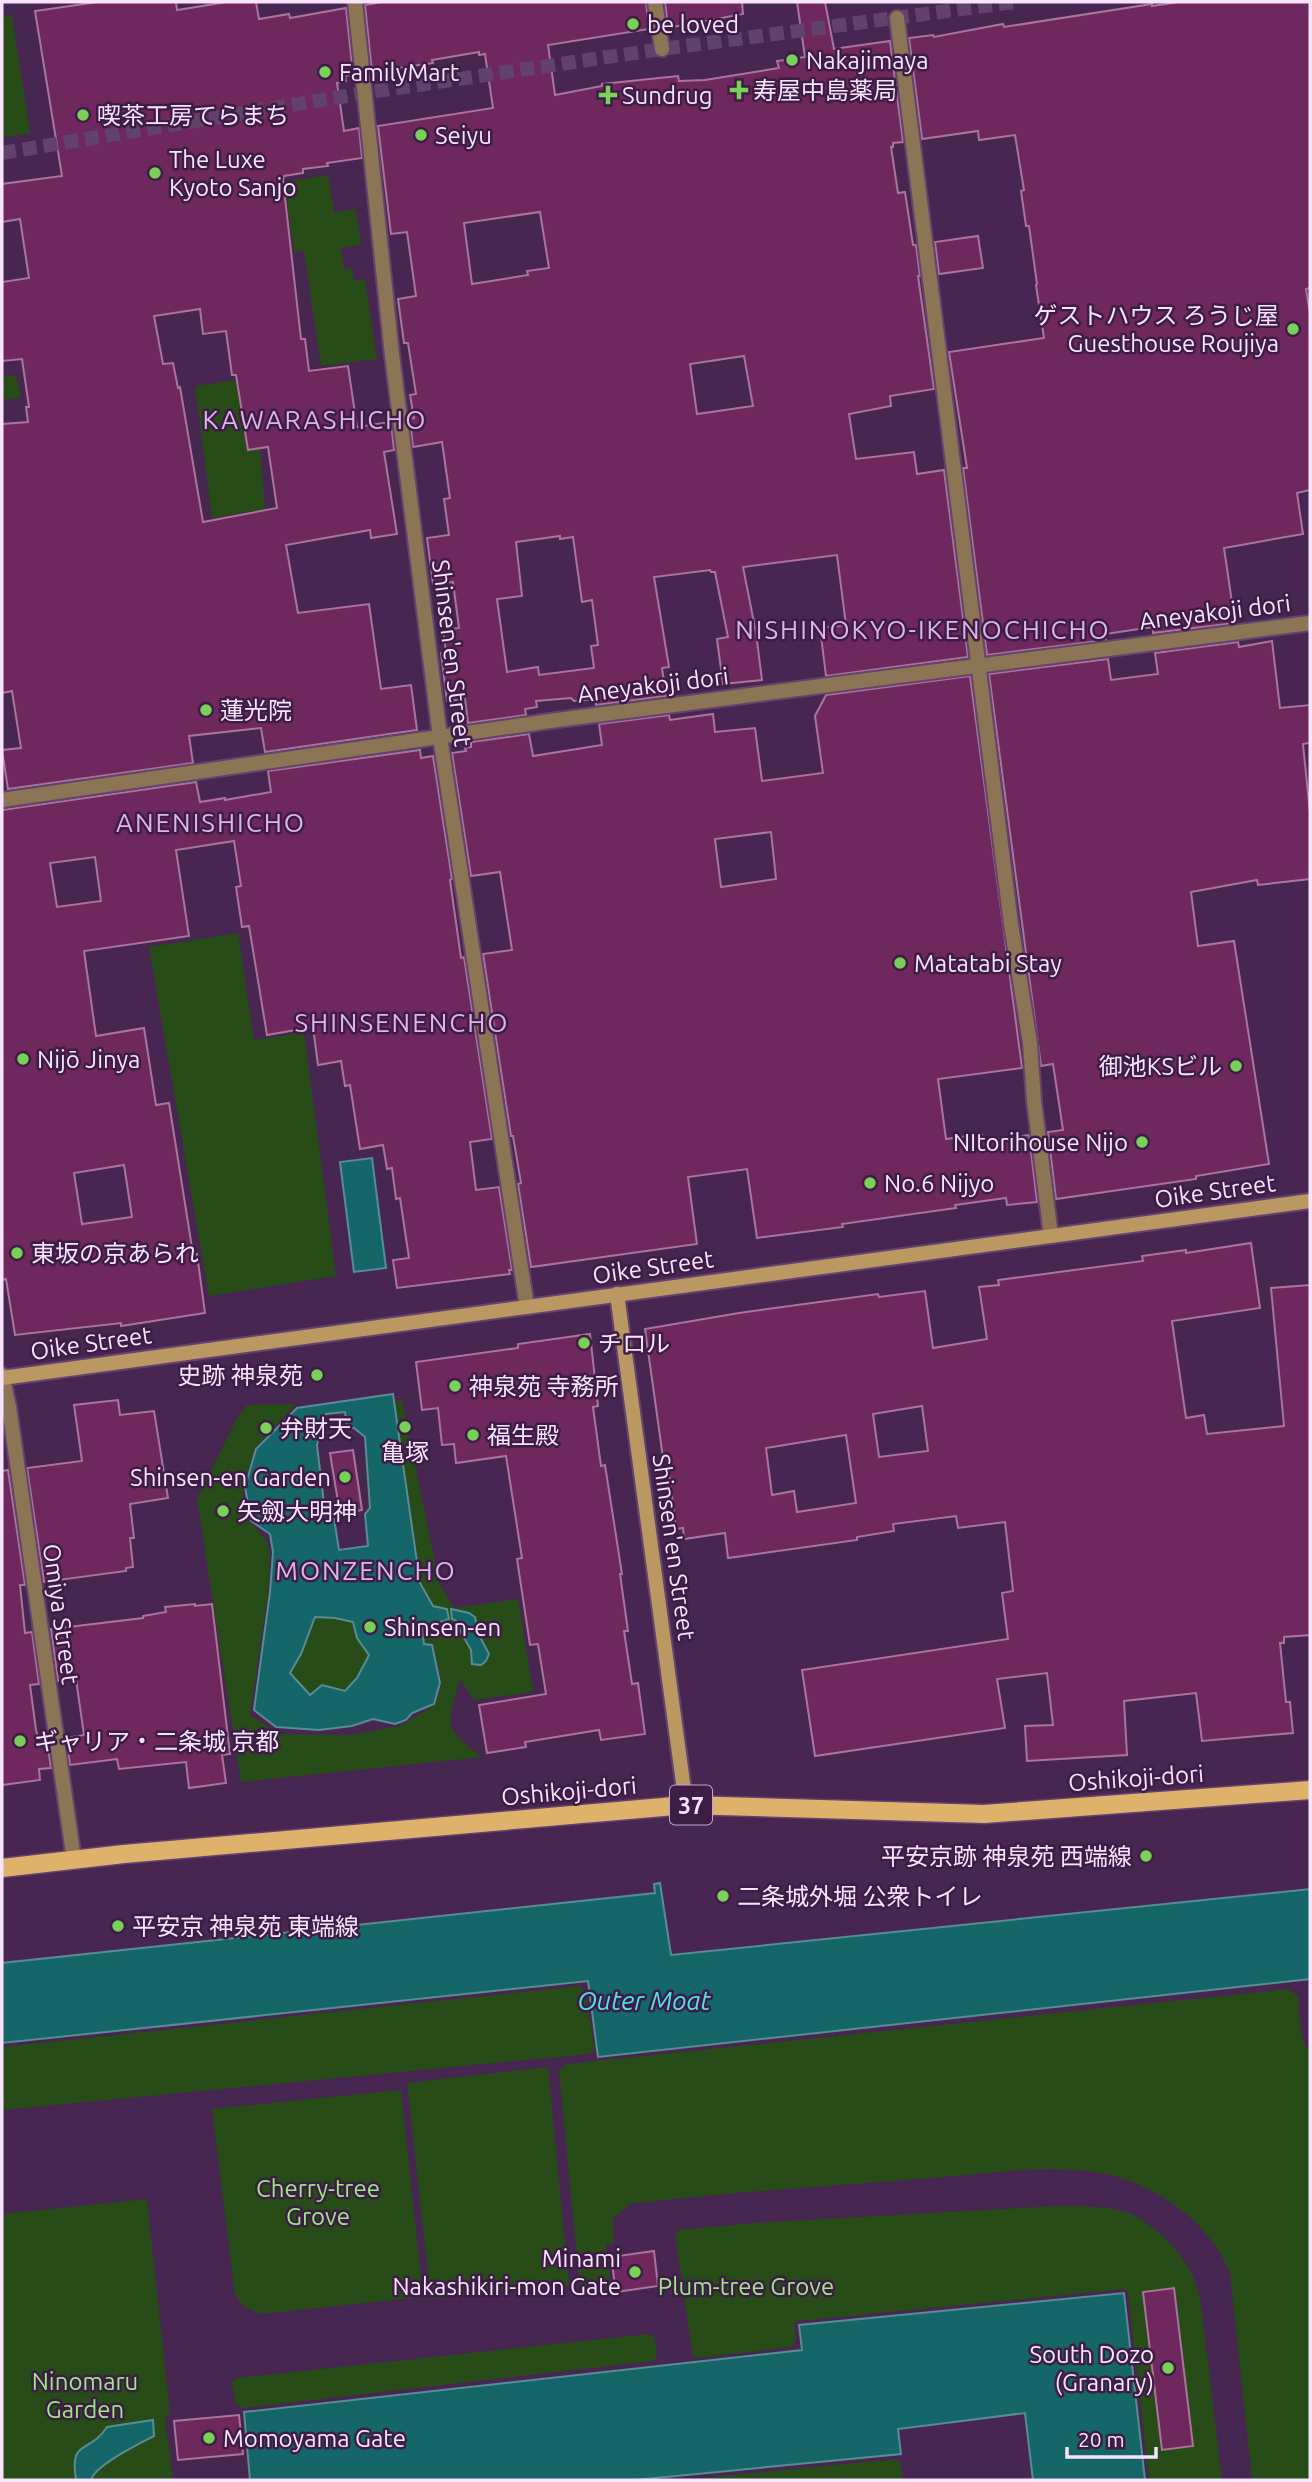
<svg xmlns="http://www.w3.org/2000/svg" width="1312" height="2482" font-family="Ubuntu,'Noto Sans JP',sans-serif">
  <rect width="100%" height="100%" fill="#482652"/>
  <g fill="#274c18">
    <path d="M12,15L30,133L2,138V17Z"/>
    <path d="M328,175L334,212L356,209L361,245L341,248L344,269L352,268L354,281L365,279L377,359L321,366L304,251L294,252L284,182Z"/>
    <path d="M15,375L19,385L21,398L2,400V377Z"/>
    <path d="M236,380L247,451L260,449L265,509L212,518L195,386Z"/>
    <path d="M238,933L254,1040L304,1032L336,1276L209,1296L149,947Z"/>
    <path d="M402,1400L439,1583L454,1608L518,1599L533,1692L474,1700L460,1679C448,1725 441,1727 482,1757L241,1782L197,1499L236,1420L247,1405L296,1404L255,1448L242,1488L247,1520L266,1539L270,1553L268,1592L250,1715L279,1734L350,1735L400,1726L435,1705L442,1684L433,1644L425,1643L423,1628L430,1623L434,1606L421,1583L395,1402Z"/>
    <path d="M315,1617L335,1618L354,1622L357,1638L369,1655L357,1678L345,1691L322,1685L310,1695L290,1673L301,1654Z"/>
    <path d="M579,1986L585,1991L595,2049L590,2054L2,2110V2047Z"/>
    <path d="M1288,1989L1298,1996C1300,2013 1298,2040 1310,2052V2480H1252L1230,2273C1210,2223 1159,2186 1106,2174C1050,2163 988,2174 931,2178C831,2186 730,2192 630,2204L613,2218L614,2243L607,2244L606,2248L611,2286L608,2290L585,2294L580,2289L559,2070L567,2064Z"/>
    <path d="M548,2067L569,2285L431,2299L407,2083Z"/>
    <path d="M401,2090L423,2297L261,2314L244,2307L235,2295L212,2109Z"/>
    <path d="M147,2199L170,2414L165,2419L173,2480H2V2214Z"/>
    <path d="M1058,2206C1080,2206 1101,2206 1123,2211C1147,2217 1180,2250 1191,2272C1195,2280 1197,2289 1200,2297L1222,2480H1149L1128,2292L1125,2289L797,2321L794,2324L796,2340L792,2347L699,2358L693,2356L675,2234L679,2230L754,2223Z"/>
    <path d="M649,2334L655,2338L657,2356L653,2361L242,2408L235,2403L232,2382L237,2378Z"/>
    <path d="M896,2459L900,2462L903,2480H681Z"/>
  </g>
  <g fill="#156668" stroke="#598c95" stroke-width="2" fill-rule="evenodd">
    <path d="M372,1158L386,1268L354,1272L340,1162Z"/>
    <path d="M393,1394L420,1583L433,1606L447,1609L449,1619L422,1628L424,1644L432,1645L440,1683L434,1704L412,1713L406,1720L395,1724L373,1719L352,1726L319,1730L276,1727L254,1710L270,1592L273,1552L270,1534L251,1521L245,1487L256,1449L297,1408ZM345,1412L347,1428H354L365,1437L370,1508L365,1514L368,1546L339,1550L333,1512H325L317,1445L326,1414ZM315,1617L335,1618L353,1622L357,1638L369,1655L357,1678L345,1691L322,1685L310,1695L290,1673L301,1654Z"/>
    <path d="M451,1609L469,1613L475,1617L478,1633L489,1654L486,1661L481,1665L472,1664L471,1650L459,1629L458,1622L452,1619Z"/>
    <path d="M660,1883L671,1955L1310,1889V1979L598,2057L588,1981L2,2043V1963L655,1893L654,1884Z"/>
    <path d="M1124,2293L1145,2480H1033L1025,2413L898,2429L901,2454L635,2480H250L244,2412L802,2350L799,2325Z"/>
    <path d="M153,2420L154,2436C139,2444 95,2465 91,2480H76C69,2438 89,2455 107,2427Z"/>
  </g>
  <g fill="#6f285e" stroke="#aa759a" stroke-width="2" fill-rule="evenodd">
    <path d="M98,2H176L177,10L227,2H256L259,19L289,14L290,18L346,8L353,75L345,76L346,81L337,83L344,131L359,128L362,158L327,163L328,166L303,169V173L284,176L283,180L301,339H305L309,371L348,366L357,427L391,422L394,450L384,452L397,534L371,538L370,530L286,545L298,613L369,604L381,689L411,685L417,730L265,752L261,728L189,736L193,763L8,789L2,750L21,748L12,691L2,693V424L28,422L26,407H29L22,359L2,361V282L29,278L20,219L2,222V184L62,176L35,11ZM200,309L203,334L226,331L232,375H236L248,450L268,447L277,508L203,522L180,387L178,388L173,363L163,364L154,316Z"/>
    <path d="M383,2H646L649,29L548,45L555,95L602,86V84L678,76L679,81L705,80L779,68L777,61L805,57L797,2H825L834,49L890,41L903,142L893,143V147H891L898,193L905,192L913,245H916L920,276H918L934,389L890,396L891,406L849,414L856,459L914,452L917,474L944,470L968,657L826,676L820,628L846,625L837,555L743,567L756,633L762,680L723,684L717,639L728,637L715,572H711L710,570L654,577L669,667L662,668L666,696L596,705L595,699L574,701L571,698L536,701L537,707L525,709L526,715L468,723L465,699L447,701L441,653L446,652L443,630L459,628L453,582L433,584L427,538L449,535L444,499L450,498L442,442L413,447L410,419L414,418L410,395L416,394L408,343H404L398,299L416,296L407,232L391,234L378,126L493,108L485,54L479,55V52L432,60L433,63L372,72L365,5ZM540,212L549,268L527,271L528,275L472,284L464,223ZM744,356L753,406L697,414L690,364ZM560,536V539L573,537L582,602L592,600L598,645L591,646L594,668L539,675L538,667L507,672L497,599L522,596L516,542Z"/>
    <path d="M665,2H742L743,14L673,27L668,26Z"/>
    <path d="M1179,2H1310V288L1306,289L1310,313V490L1297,493L1303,534L1224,548L1235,623L1153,633V627L1105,634L1106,640L987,655L963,468H967L949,352L1044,338L1036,285L1037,284L1029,226H1026L1021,191L1024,190L1015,135L979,140L978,131L922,139L909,38L933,35L934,37L1003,24L1004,27L1152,4V6Z"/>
    <path d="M978,236L983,268L939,274L935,242Z"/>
    <path d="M1272,641L1280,708L1310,705V743L1303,744L1310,813V879L1258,885L1257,880L1191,892L1198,946L1234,941L1269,1164L1196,1176V1179L1056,1199L1048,1132L1063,1130L1053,1064L1041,1066L989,674L1108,659L1111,680L1158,674L1155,653L1238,642L1239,647Z"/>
    <path d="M970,676L1022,1068L938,1079L946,1139L982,1134L983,1141L1029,1135L1037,1202L1007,1205L1006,1198L955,1205L956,1208L842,1224L843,1227L757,1238L747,1169L688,1177L697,1244L531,1267L518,1184L521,1183L513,1136H511L483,954L512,950L500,872L471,876L452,753L466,751L465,748L471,747V742L529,734L533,756L602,745L599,724L669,715L670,720L713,714L715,732L755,728L762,781L823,773L815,716L826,695ZM771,832L776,879L721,887L715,839Z"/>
    <path d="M420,750L421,758L433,756L452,879L450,880L461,958L464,957L492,1139L470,1142L476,1190L499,1187L512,1270H509L510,1274L397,1288L393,1260L409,1258L400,1198L396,1199L392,1168L387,1169L383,1145L360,1149L350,1085L345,1086L341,1061L318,1065L313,1027L267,1035L249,926L242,927L236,887L241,886L234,841L176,850L189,936L84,951L96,1036L144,1028L156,1105L169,1103L193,1254H197L205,1313L121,1326V1323L15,1335L6,1279L2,1280V810L196,782L200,802L225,798V800L271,792L268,771ZM95,857L101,901L57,907L50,863ZM124,1165L132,1217L82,1224L74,1173Z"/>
    <path d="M1251,1243L1260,1308L1172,1321L1186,1418L1204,1415L1207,1434L1284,1426L1271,1288L1310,1285V1635L1284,1637V1643H1280L1286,1702H1290L1293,1733L1202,1741L1196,1693L1124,1701L1127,1755L1027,1761L1025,1726L1053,1725L1047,1673L997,1679L1005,1728L815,1756L802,1670L1008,1639L1002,1593L1013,1591L1005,1522L958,1528L956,1516L893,1524L894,1531L857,1537V1540L728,1558L725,1533L684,1539L683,1528L676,1529L667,1458H663L645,1329L739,1313L878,1294L879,1297L925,1291L933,1348L987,1339L979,1287L999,1285L998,1280L1143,1261L1142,1256L1186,1250V1253ZM922,1406L928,1451L879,1457L873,1414ZM846,1435L856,1503L797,1512L794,1491L772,1495L766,1448Z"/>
    <path d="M590,1334L598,1406L593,1407L601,1466L605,1465L622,1574H620L628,1631H624L632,1684L638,1683L645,1734L601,1740L599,1730L525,1742L526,1747L487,1753L479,1705L546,1694L538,1644L530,1645L517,1559L522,1558L506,1456L456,1463L454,1444L442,1445L438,1408L422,1410L416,1362L518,1348V1344Z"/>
    <path d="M118,1400L120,1415L154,1411L168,1498L130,1504L134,1538H130L133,1567L126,1568V1571L44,1582L27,1468L82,1461L74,1405Z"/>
    <path d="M353,1450L362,1510L340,1514L330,1453Z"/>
    <path d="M8,1470L25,1585H20L25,1633L32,1632L39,1684L30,1685L36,1730L39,1742L47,1741L51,1768L39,1769L40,1780L2,1785V1471Z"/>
    <path d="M195,1604V1606L212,1604L230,1754L222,1755L226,1783L189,1788L186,1762L119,1769L117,1759L70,1765L66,1738L84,1735L76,1679L58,1681L51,1629L143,1618V1616L166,1612L165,1607Z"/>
    <path d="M654,2251L658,2286L616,2292L611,2257Z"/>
    <path d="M1174,2288L1193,2446L1162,2450L1143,2292Z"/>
    <path d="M239,2415L243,2454L178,2460L174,2421Z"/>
  </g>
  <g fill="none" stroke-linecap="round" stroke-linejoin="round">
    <path stroke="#62426c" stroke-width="14" stroke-dasharray="14 7" stroke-linecap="butt" d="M2,153L364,93L662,49L1015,2"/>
    <g stroke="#64446e" stroke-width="18">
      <g id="street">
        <path d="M355,2L392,355L440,737L527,1307"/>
        <path d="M655,2L662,49"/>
        <path d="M897,18L1011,924L1030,1043L1034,1101L1051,1236"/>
        <path d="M2,800L557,720L1310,623"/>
        <path d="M2,1375L9,1407L74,1860"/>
      </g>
    </g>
    <g stroke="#64446e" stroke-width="18">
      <g id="secondary">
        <path d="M617,1294L686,1805"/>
        <path d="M2,1378L1310,1201"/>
      </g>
    </g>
    <g stroke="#64446e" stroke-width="21">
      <path id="primary" d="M2,1868L124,1854L686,1805L984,1814L1310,1790"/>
    </g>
    <use href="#street" stroke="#8b7554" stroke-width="14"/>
    <use href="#secondary" stroke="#ba9862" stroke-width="14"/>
    <use href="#primary" stroke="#dfb26b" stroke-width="18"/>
  </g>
  <g fill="#79d158" stroke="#3d1c46" stroke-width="2.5">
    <circle cx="633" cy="24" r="7"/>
    <circle cx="792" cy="60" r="7"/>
    <circle cx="325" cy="72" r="7"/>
    <path d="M735.5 79.5h7v7h7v7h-7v7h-7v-7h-7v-7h7z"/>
    <path d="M604.5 84.5h7v7h7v7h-7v7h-7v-7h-7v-7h7z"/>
    <circle cx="83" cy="115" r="7"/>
    <circle cx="421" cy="135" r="7"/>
    <circle cx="155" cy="173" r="7"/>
    <circle cx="1293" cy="329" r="7"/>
    <circle cx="206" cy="710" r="7"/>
    <circle cx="900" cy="963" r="7"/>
    <circle cx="23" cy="1059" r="7"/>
    <circle cx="1236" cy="1066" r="7"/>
    <circle cx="1142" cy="1142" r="7"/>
    <circle cx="870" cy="1183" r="7"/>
    <circle cx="17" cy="1253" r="7"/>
    <circle cx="584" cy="1343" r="7"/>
    <circle cx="317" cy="1375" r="7"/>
    <circle cx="455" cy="1386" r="7"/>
    <circle cx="405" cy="1427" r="7"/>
    <circle cx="266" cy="1428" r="7"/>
    <circle cx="473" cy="1435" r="7"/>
    <circle cx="345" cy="1477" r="7"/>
    <circle cx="223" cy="1511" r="7"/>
    <circle cx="370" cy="1627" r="7"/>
    <circle cx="20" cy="1741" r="7"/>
    <circle cx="1146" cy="1856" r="7"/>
    <circle cx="723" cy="1896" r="7"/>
    <circle cx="118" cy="1926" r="7"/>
    <circle cx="635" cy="2272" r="7"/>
    <circle cx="1168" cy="2368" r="7"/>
    <circle cx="209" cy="2438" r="7"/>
  </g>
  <g text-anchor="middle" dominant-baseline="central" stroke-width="5" stroke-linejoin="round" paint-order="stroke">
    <rect fill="#3d1c46" stroke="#bfa7c7" stroke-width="2" x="670" y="1785.5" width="42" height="39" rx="5"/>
    <g font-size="23" font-weight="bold" fill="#f7e3fe">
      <text x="691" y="1805">37</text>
    </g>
    <g font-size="24" fill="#f7e3fe" stroke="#3d1c46" text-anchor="start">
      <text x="647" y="24">be loved</text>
      <text x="806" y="60">Nakajimaya</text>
      <text x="339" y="72">FamilyMart</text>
      <text x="753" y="90">寿屋中島薬局</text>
      <text x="622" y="95">Sundrug</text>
      <text x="97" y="115">喫茶工房てらまち</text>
      <text x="435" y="135">Seiyu</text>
      <text x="169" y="159">The Luxe<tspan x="169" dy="28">Kyoto Sanjo</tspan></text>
      <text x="1279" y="315" text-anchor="end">ゲストハウス ろうじ屋<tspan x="1279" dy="28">Guesthouse Roujiya</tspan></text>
      <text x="220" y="710">蓮光院</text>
      <text x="914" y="963">Matatabi Stay</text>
      <text x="37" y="1059">Nijō Jinya</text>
      <text x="1222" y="1066" text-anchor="end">御池KSビル</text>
      <text x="1128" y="1142" text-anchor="end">NItorihouse Nijo</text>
      <text x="884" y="1183">No.6 Nijyo</text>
      <text x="31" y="1253">東坂の京あられ</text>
      <text x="598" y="1343">チロル</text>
      <text x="303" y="1375" text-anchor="end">史跡 神泉苑</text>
      <text x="469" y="1386">神泉苑 寺務所</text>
      <text x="280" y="1428">弁財天</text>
      <text x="487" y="1435">福生殿</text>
      <text x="405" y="1452" text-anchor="middle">亀塚</text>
      <text x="331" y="1477" text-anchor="end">Shinsen-en Garden</text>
      <text x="237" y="1511">矢劔大明神</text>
      <text x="384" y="1627">Shinsen-en</text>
      <text x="34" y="1741">ギャリア・二条城 京都</text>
      <text x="1132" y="1856" text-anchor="end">平安京跡 神泉苑 西端線</text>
      <text x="737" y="1896">二条城外堀 公衆トイレ</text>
      <text x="132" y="1926">平安京 神泉苑 東端線</text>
      <text x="621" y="2258" text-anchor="end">Minami<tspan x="621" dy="28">Nakashikiri-mon Gate</tspan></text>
      <text x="1154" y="2354" text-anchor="end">South Dozo<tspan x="1154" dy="28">(Granary)</tspan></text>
      <text x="223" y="2438">Momoyama Gate</text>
    </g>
    <g font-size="24" fill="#f7e3fe" stroke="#3d1c46">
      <text transform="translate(1215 612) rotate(-7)">Aneyakoji dori</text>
      <text transform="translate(452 653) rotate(83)">Shinsen'en Street</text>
      <text transform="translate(653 685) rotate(-7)">Aneyakoji dori</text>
      <text transform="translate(1215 1191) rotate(-8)">Oike Street</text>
      <text transform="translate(653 1267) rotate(-8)">Oike Street</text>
      <text transform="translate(91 1343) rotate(-8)">Oike Street</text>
      <text transform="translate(674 1547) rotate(82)">Shinsen'en Street</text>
      <text transform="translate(61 1614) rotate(82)">Omiya Street</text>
      <text transform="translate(1136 1778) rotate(-4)">Oshikoji-dori</text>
      <text transform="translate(569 1791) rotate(-5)">Oshikoji-dori</text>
    </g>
    <g font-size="24" fill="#9ee884" stroke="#3d1c46">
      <text x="318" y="2188">Cherry-tree<tspan x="318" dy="28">Grove</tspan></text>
      <text x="746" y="2286">Plum-tree Grove</text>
      <text x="85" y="2381">Ninomaru<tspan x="85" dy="28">Garden</tspan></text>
    </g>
    <g font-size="26" letter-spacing="2" fill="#ddb5e9" stroke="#3d1c46">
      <text x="315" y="419">KAWARASHICHO</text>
      <text x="923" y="629">NISHINOKYO-IKENOCHICHO</text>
      <text x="211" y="822">ANENISHICHO</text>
      <text x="402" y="1022">SHINSENENCHO</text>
      <text x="366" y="1570">MONZENCHO</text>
    </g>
    <g font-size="26" font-style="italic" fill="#50e1e5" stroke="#3d1c46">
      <text x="644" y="2000">Outer Moat</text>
    </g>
  </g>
  <rect width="1312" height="2482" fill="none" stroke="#f7e3fe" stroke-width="7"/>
  <path d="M1067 2447v10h89v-10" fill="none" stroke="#f7e3fe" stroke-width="3.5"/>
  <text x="1078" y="2447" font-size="21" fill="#f7e3fe" stroke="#3d1c46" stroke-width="5" paint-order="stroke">20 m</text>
</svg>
